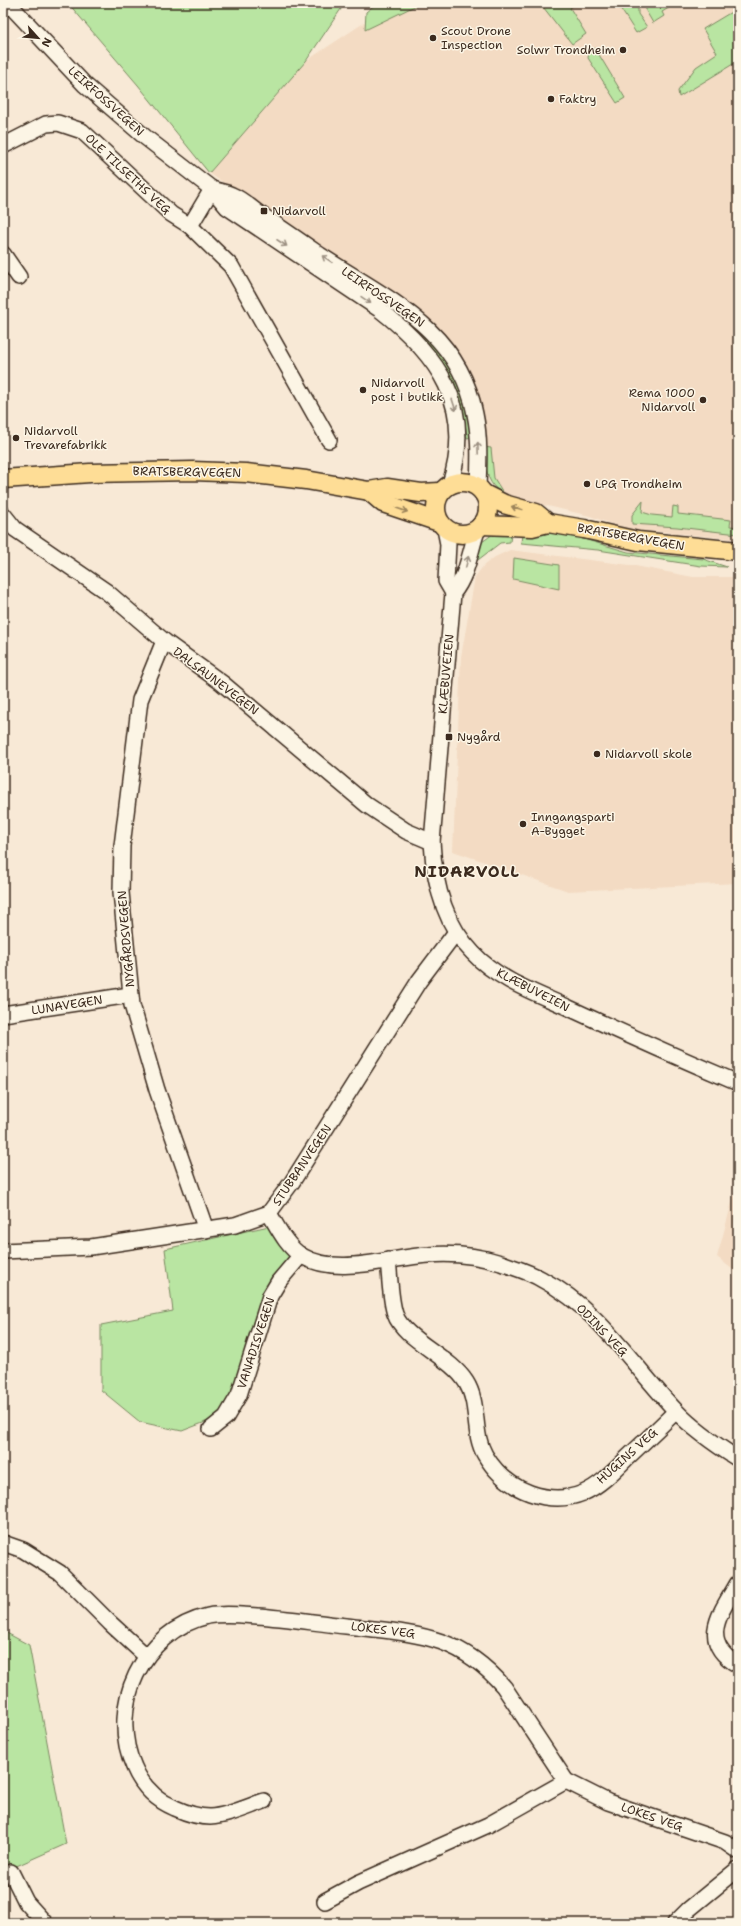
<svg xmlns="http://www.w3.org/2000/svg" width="741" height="1926" font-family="'Shantell Sans',sans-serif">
  <rect width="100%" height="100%" fill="#f8e9d6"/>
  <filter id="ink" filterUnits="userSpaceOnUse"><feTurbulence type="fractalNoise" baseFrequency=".025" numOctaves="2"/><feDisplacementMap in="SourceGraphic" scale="8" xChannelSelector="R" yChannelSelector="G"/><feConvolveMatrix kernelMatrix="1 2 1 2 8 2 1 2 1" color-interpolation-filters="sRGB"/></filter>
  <g filter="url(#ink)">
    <g fill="#f3dbc3">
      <path d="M394,3H738V540L664,532H633L590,516L514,498L499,491L489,480L487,474L482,420L416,310L209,173L306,61Z"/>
      <path d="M510,550L630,565L693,577H738V883L568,891L453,851L461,657L475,577L484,565L495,557Z"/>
      <path d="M738,1180V1274L717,1257Z"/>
    </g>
    <g fill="#b9e5a2" stroke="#7a8860">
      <path d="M68,3H345L306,61L209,173L138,85Z"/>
      <path d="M377,3H421L365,30L366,12Z"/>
      <path d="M540,3H577L570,8L586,34L572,44Z"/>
      <path d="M617,3H638V14L647,27L636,33Z"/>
      <path d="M646,3H677L662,12L664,16L653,23L646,11Z"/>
      <path d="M738,8V61L679,97L678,91L696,67L717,53L703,29Z"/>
      <path d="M595,48L625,98L617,103L588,58L589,52Z"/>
      <path d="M250,214L406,315L440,348L466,395L473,437L467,438C459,354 413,327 350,283C316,260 283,237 250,214Z"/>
      <path d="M484,447L491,448L494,478L504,494C485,485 486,465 484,447Z"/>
      <path d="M643,501L642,512L652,515L672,517L673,506L678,507V514L731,520L730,526L738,527V534L677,527L632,524V515Z"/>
      <path d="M537,532L570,535L628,552L703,559L727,567L701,566L598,550L521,543L522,534Z"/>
      <path d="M493,534H511L510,542L500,543L474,563L482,542Z"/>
      <path d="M514,558L559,565V589L513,579Z"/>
      <path d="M269,1226L294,1260L267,1299L240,1387L221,1416L182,1431L140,1422L101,1390V1325L173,1311L165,1249Z"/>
      <path d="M3,1631L29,1645L66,1844L3,1872Z"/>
    </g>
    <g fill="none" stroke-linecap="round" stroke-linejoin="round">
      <g stroke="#3b2a1e" stroke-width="18">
        <g id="minor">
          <path d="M8,3L85,85L145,137L212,189L227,207L379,309C438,355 475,406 450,484"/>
          <path d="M3,146L46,124L58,123L82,131L171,214L190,226L212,189"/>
          <path d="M212,189C218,191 226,192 232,195C242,199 251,208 260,214C280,227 300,241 320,255C385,298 459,328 475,414C480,438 479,462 478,487"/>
          <path d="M190,226L231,266L329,440"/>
          <path d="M3,254L19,277"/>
          <path d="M3,514L15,529L107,592L164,641L222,683L367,805L406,831L432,842"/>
          <path d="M478,528C470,550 468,575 453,593L432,842C434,881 444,924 473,953C498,980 536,993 569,1008C625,1034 681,1059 738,1083"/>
          <path d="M445,529L448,544L446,581L453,593"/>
          <path d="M164,641L140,700L122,846L121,892L132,1005L157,1090L206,1230"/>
          <path d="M3,1014L130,995"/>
          <path d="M269,1213C278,1228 287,1247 302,1256C338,1277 390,1257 429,1255C453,1253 478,1256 501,1263C515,1268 530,1272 543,1280C599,1309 633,1366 676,1411C694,1430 716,1445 738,1459"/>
          <path d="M3,1251L91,1247L235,1225L269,1213L292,1182L419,981L456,932"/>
          <path d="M388,1260C390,1276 390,1299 395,1314C404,1340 450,1356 466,1382C480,1404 472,1433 485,1455C495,1472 511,1486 530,1493C547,1499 566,1500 583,1493C600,1486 615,1470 628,1457C644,1442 660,1427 676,1411"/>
          <path d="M211,1429L226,1417L239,1395L270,1296L279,1281L301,1255"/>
          <path d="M3,1543L23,1550L60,1573L110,1623L146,1656"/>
          <path d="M738,1583C720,1613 698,1642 738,1665"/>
          <path d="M264,1801C247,1807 228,1816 210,1817C198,1817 186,1813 175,1808C156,1800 142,1786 134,1767C107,1707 142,1631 208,1616C224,1613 241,1615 257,1616C287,1618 317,1623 346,1626C412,1634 457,1632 504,1687L566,1781L608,1802L725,1842L738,1851"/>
          <path d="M11,1872L26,1902L45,1923"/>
          <path d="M325,1901L358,1883L488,1825L566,1781"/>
          <path d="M675,1923L688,1910L738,1869"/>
        </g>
      </g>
      <g stroke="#3b2a1e" stroke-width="21">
        <g id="major">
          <path d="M3,479L90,473L193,471L246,473L306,480L369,491L387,488L421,493L440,492"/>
          <circle cx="462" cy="508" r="26"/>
          <path d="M369,491L383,503L439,522"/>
          <path d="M484,494L504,504L536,513L548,523"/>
          <path d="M481,525L532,527L548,523L584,529L638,541L738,551"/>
        </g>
      </g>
      <use href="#minor" stroke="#fcf5e5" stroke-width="15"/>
      <use href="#major" stroke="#fedd96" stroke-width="18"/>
    </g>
    <defs><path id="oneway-shaft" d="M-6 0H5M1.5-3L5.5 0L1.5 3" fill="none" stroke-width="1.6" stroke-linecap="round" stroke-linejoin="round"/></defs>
    <g stroke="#9c9082">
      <use href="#oneway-shaft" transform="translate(282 243) rotate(33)"/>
      <use href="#oneway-shaft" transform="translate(327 259) rotate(-146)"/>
      <use href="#oneway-shaft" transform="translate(366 300) rotate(35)"/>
      <use href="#oneway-shaft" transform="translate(454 405) rotate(72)"/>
      <use href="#oneway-shaft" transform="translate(478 448) rotate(-92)"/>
      <use href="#oneway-shaft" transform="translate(467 562) rotate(-76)"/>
    </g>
    <g stroke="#9c845a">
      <use href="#oneway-shaft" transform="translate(517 508) rotate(-164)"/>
      <use href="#oneway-shaft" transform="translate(402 510) rotate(19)"/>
    </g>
  </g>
  <g fill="#3b2a1e" stroke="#fcf5e5" stroke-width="1.5">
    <circle cx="433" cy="38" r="4"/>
    <circle cx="623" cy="50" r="4"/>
    <circle cx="551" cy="99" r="4"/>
    <rect x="260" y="207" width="8" height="8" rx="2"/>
    <circle cx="363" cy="390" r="4"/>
    <circle cx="703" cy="400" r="4"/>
    <circle cx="16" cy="438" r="4"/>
    <circle cx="587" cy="484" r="4"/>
    <rect x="445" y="733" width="8" height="8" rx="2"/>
    <circle cx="597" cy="754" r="4"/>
    <circle cx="523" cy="824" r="4"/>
  </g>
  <g text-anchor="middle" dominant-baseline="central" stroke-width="3" stroke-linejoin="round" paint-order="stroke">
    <g font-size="12" fill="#3b2a1e" stroke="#fcf5e5" text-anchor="start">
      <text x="441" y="31">Scout Drone<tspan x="441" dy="14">Inspection</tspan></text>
      <text x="615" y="50" text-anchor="end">Solwr Trondheim</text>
      <text x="559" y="99">Faktry</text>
      <text x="272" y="211">Nidarvoll</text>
      <text x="371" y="383">Nidarvoll<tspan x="371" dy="14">post i butikk</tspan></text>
      <text x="695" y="393" text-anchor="end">Rema 1000<tspan x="695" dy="14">Nidarvoll</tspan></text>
      <text x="24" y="431">Nidarvoll<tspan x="24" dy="14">Trevarefabrikk</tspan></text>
      <text x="595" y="484">LPG Trondheim</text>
      <text x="457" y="737">Nygård</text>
      <text x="605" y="754">Nidarvoll skole</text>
      <text x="531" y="817">Inngangsparti<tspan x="531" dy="14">A-Bygget</tspan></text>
    </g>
    <g font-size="12" fill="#3b2a1e" stroke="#fcf5e5">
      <text transform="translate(106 101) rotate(42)">LEIRFOSSVEGEN</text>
      <text transform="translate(128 174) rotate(43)">OLE TILSETHS VEG</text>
      <text transform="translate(383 297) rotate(34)">LEIRFOSSVEGEN</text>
      <text transform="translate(187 472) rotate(1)">BRATSBERGVEGEN</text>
      <text transform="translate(631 537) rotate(10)">BRATSBERGVEGEN</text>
      <text transform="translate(446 674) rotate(-85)">KLÆBUVEIEN</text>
      <text transform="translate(216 681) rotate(37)">DALSAUNEVEGEN</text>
      <text transform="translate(126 939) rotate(-95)">NYGÅRDSVEGEN</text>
      <text transform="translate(533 990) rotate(27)">KLÆBUVEIEN</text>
      <text transform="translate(67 1005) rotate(-9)">LUNAVEGEN</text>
      <text transform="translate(302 1165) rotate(-56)">STUBBANVEGEN</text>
      <text transform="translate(602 1330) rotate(46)">ODINS VEG</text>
      <text transform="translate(256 1343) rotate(-72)">VANADISVEGEN</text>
      <text transform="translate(627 1456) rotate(-42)">HUGINS VEG</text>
      <text transform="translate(383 1630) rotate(7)">LOKES VEG</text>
      <text transform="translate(652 1817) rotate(19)">LOKES VEG</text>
    </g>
    <g font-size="16" font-weight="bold" letter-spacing="1" fill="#3b2a1e" stroke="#fcf5e5">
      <text x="467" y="871">NIDARVOLL</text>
    </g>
  </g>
  <rect width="741" height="1926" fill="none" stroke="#fcf5e5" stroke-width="16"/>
  <rect x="8" y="8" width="725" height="1910" fill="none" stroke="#3b2a1e" stroke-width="1.5" filter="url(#ink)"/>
  <g transform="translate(38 38) rotate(117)" stroke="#fcf5e5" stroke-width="3" paint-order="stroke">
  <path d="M0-3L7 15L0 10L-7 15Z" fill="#3b2a1e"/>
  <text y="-6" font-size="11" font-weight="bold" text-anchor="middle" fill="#3b2a1e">N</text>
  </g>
</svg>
